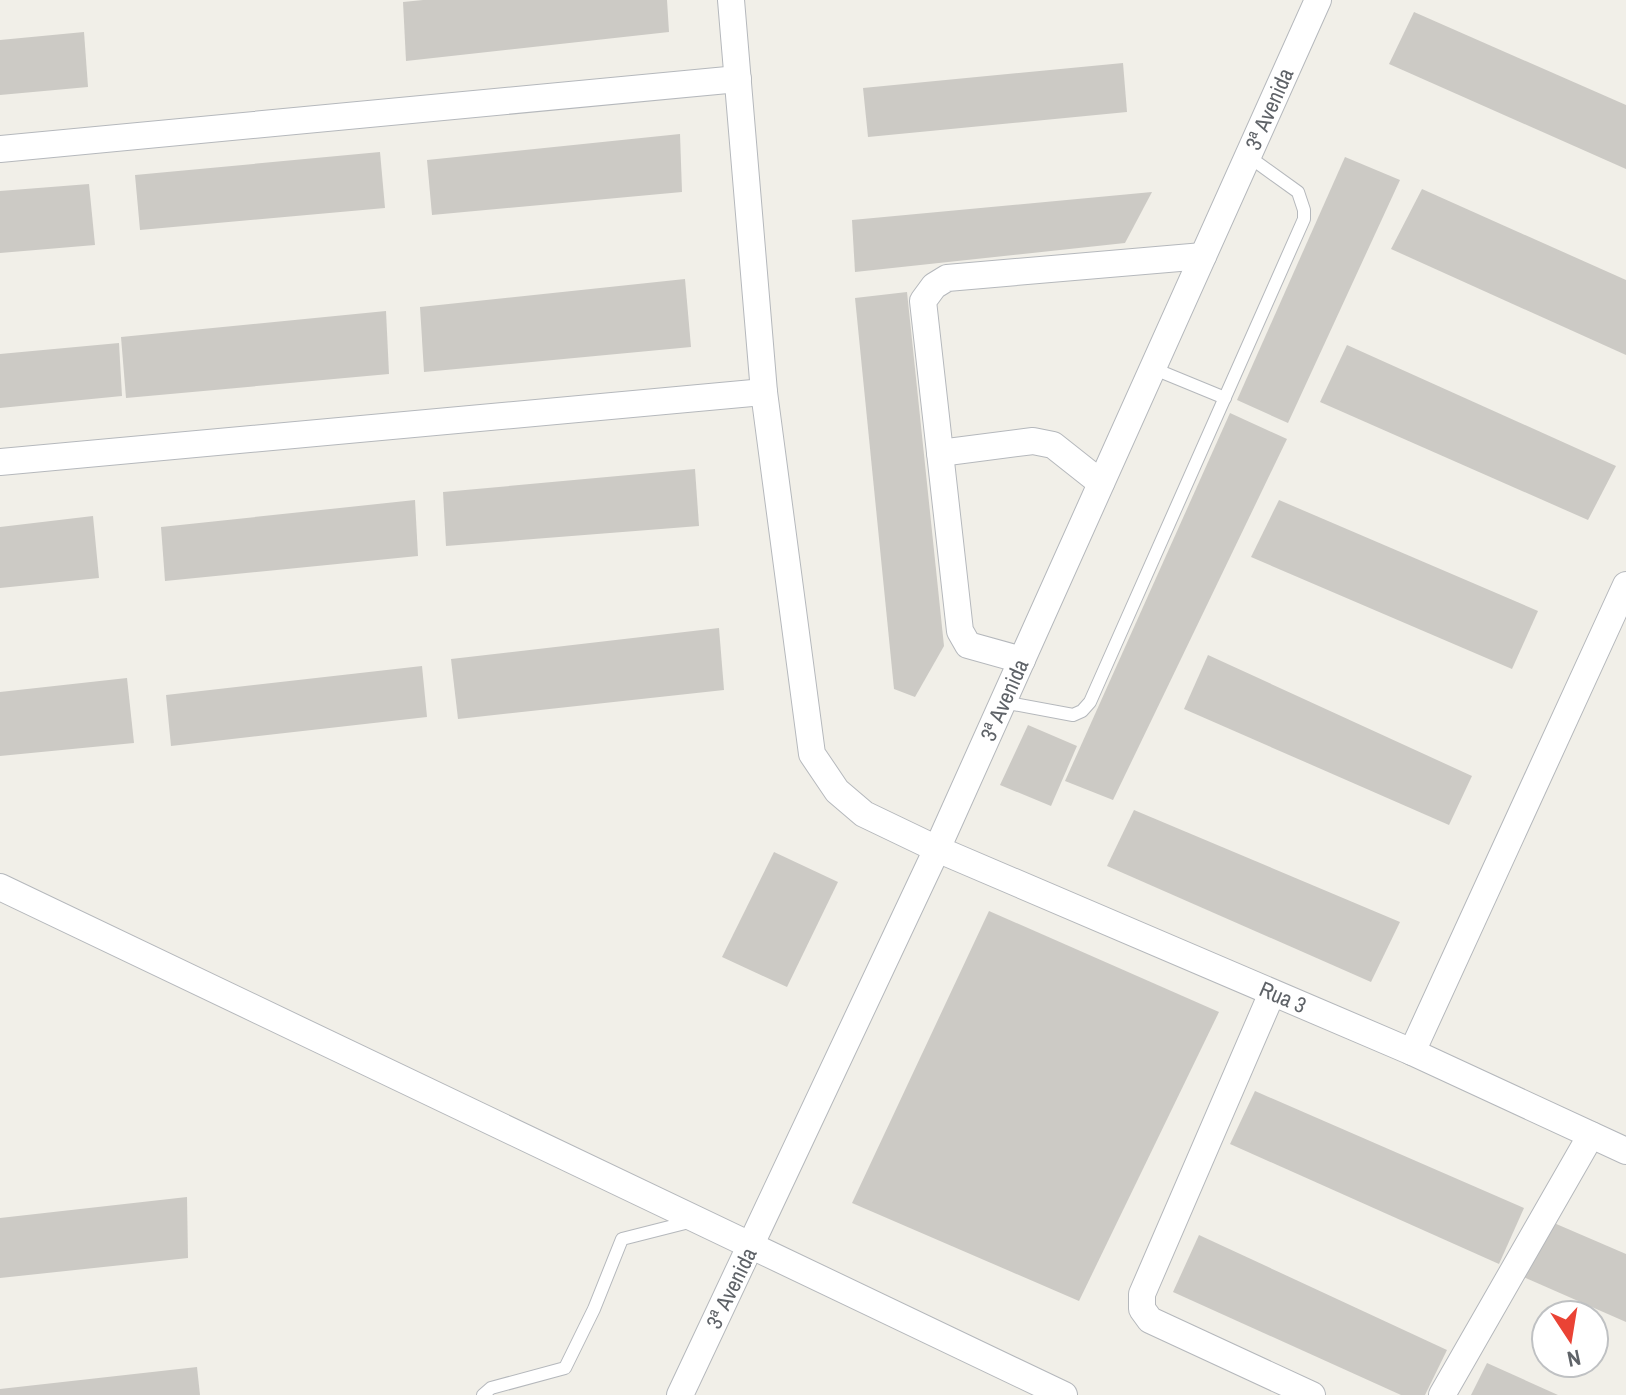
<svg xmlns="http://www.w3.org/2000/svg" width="1626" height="1395" font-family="'Archivo Narrow',sans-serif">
  <rect width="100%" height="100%" fill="#f1efe8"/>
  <g fill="#cccac5">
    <path d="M423,0H667L669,32L406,61L403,2Z"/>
    <path d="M1414,12L1626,105V169L1389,64Z"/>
    <path d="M84,32L88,87L0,95V40Z"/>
    <path d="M1123,63L1127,112L868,137L863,88Z"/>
    <path d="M680,134L682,192L432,215L427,160Z"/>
    <path d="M380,152L385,208L140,230L135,175Z"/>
    <path d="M1345,157L1400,180L1288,423L1237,400Z"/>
    <path d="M89,184L95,245L0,253V191Z"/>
    <path d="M1422,189L1626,280V355L1391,249Z"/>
    <path d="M1152,192L1125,243L855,272L852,220Z"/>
    <path d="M685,279L691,347L424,372L420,307Z"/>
    <path d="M907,292L944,646L915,697L894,689L855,298Z"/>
    <path d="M386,311L389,374L126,398L121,337Z"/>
    <path d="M119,343L122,396L0,408V354Z"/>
    <path d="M1347,345L1616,466L1588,520L1320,402Z"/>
    <path d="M1230,413L1287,439L1113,800L1065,781Z"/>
    <path d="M695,469L699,526L446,546L443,492Z"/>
    <path d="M415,500L418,556L165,581L161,527Z"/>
    <path d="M1279,500L1538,611L1512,669L1251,557Z"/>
    <path d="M93,516L99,578L0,588V527Z"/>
    <path d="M719,628L724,690L458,719L451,659Z"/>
    <path d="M1208,655L1472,776L1449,825L1184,709Z"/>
    <path d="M422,666L427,717L171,746L166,695Z"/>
    <path d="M127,678L134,743L0,756V692Z"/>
    <path d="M1028,725L1077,746L1051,806L1000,785Z"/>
    <path d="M1134,810L1400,922L1371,982L1107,866Z"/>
    <path d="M774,852L838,882L787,987L722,957Z"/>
    <path d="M989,911L1219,1012L1079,1301L852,1203Z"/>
    <path d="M1255,1091L1524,1208L1499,1264L1230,1144Z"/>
    <path d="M187,1197L188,1258L0,1278V1218Z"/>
    <path d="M1547,1220L1626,1254V1322L1519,1275Z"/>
    <path d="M1199,1235L1447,1350L1425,1395H1401L1173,1292Z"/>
    <path d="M1487,1363L1558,1395H1471Z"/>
    <path d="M197,1367L200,1395H0V1389Z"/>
  </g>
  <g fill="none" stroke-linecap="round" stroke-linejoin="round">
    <g stroke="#b5b8bc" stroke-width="14">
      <g id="lane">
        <path d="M1152,368L1225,398"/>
        <path d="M1003,702L1073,715L1082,711L1090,702L1304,219V210L1298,192L1248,156"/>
        <path d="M483,1395L491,1388L565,1368L594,1309L622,1239L693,1221"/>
      </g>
    </g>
    <g stroke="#b5b8bc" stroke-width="28">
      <g id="street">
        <path id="s1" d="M731,0L764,392L812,754L837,791L864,814L937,849L1412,1052L1626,1151"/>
        <path d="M0,149L738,79"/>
        <path d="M940,453L1033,441L1053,445L1101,483"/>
        <path d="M0,462L764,392"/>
        <path d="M1022,660L968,645L960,631L923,301L934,286L947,278L1203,256"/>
        <path d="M0,887L1064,1395"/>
        <path d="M1272,993L1142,1294V1309L1150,1320L1312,1395"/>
        <path d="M1412,1052L1626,585"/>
        <path d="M680,1395L937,849L1318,0"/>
        <path d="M1442,1395L1591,1135"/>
      </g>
    </g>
    <use href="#lane" stroke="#fff" stroke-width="12"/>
    <use href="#street" stroke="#fff" stroke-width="26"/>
  </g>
  <g text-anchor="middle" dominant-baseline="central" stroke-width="7" stroke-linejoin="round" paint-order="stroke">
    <g font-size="22" fill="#5f6368" stroke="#fff">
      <text transform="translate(1269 109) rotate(-66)">3ª Avenida</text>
      <text transform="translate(1004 700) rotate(-66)">3ª Avenida</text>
      <text stroke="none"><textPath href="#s1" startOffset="1296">Rua 3</textPath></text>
      <text transform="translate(731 1288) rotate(-64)">3ª Avenida</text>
    </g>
  </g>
  <g transform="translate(1570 1339) rotate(168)"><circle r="38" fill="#ffffff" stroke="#bfc1c3" stroke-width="2"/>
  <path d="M0-6L14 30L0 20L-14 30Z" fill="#ea4335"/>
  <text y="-12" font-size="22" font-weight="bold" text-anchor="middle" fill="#5f6368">N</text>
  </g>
</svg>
